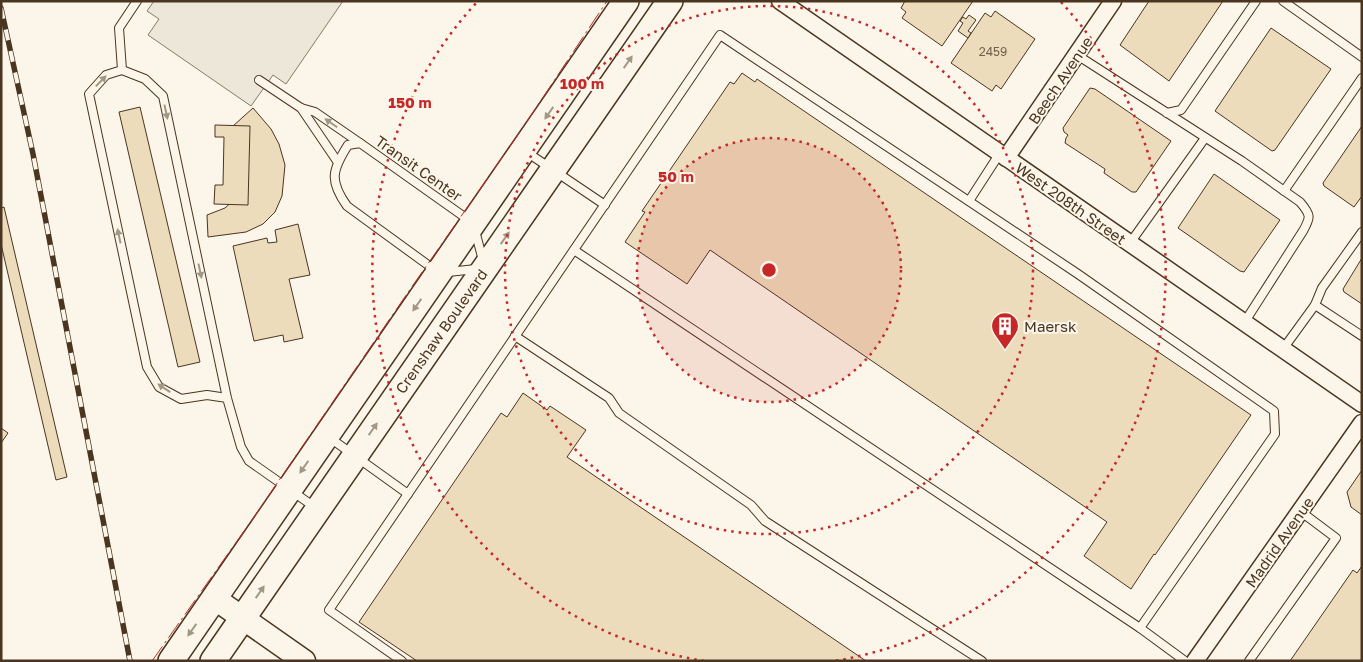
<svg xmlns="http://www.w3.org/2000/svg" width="1363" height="662" font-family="'Golos Text',sans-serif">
  <rect width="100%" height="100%" fill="#fbf6e9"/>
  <path fill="#ede7d9" stroke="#887966" d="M154,1H343L286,84L273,75L251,106L148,35L159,19L147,11Z"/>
  <g fill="#ecdcbc" stroke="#4a3520">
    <path d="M905,1H973L942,46L902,18L906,12L901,8Z"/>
    <path d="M1149,1H1223L1169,81L1120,45Z"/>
    <path d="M995,11L1035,39L1001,89L996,85L992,91L951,63L985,13L991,17Z"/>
    <path d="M969,15L976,20L968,31L971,33L968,38L958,31L963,23L960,21L963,17L966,19Z"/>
    <path d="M1271,28L1331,69L1275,150L1272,151L1215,111Z"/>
    <path d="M742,73L755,82L757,79L1251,415L1155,555L1154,554L1131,589L1084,556L1107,522L710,250L687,284L625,242L645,212L642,211L730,82L734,84Z"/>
    <path d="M1090,88L1095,89L1171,141L1136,192H1132L1104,173L1105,169L1065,143L1066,138L1068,135L1064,132L1063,128Z"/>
    <path d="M140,107L200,362L178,367L119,112Z"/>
    <path d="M253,108L271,129L279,144L285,165L282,196L275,212L263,224L246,232L208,237L207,215L225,208L236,198L241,190L244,175L243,158L239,140L233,126Z"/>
    <path d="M215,125L250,126L248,205L214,204L215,185H223L224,137H215Z"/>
    <path d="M1362,126V196L1354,207L1324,186L1323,183Z"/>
    <path d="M1214,174L1280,220L1244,272L1240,271L1178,228Z"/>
    <path d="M4,207L67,477L56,480L1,244V208Z"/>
    <path d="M298,224L310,275L289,279L303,338L284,342L283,335L254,341L233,246L267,238L268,243L277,242L275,230Z"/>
    <path d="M1362,258V304L1344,292L1343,289Z"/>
    <path d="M523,393L547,410L550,406L586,430L567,457L866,661H417L359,622L501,413L507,417Z"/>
    <path d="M1,428L8,433L1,443Z"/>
    <path d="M1362,470V515L1351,507L1347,492Z"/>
    <path d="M1362,566V661H1290L1353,570L1357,573Z"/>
  </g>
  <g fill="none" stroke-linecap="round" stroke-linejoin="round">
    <g stroke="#4a3520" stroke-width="10">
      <g id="lane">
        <path d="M1283,1L1362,57"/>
        <path d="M1077,55L1242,161L1300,202C1311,215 1311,217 1303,231L1244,323"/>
        <path d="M122,70L119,28L137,1"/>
        <path d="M259,80L301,108L315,112L360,143"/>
        <path d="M301,108L337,161"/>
        <path d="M1167,113L1181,110L1256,1"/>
        <path d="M360,143L473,223L485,268L439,273L347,206C329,181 332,170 348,145Z"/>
        <path d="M525,151L605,205"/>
        <path d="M1284,191L1362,78"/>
        <path d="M969,201L1000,153"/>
        <path d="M1130,243L1205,138"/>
        <path d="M574,250L1140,628L1185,661"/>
        <path d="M1315,305L1362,336"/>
        <path d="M515,336L609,398L619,413L751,505L765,521L982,661"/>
        <path d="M1283,349L1315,305L1322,288L1362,232"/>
        <path d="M227,398L207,395L181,399L159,387L147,367L89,94L106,75L122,70L145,79L163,96L227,398L241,447L249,461L316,508"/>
        <path d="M330,438L408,494"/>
        <path d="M402,661L329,610L720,35L1078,274L1274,411L1275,434L1140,628"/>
        <path d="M1249,661L1336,538L1300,511"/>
      </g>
    </g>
    <g stroke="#4a3520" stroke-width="19">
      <g id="street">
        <path d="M780,1L1362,404"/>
        <path d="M1006,158L1113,1"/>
        <path d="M1195,661L1362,423"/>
      </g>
    </g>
    <g stroke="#4a3520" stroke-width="25">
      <path id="secondary" d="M214,598L304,661"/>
    </g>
    <g stroke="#4a3520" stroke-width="28">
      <g id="primary">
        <path d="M171,661L626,1"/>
        <path d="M213,661L670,1"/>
      </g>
    </g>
    <use href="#lane" stroke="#fbf6e9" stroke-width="8"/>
    <use href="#street" stroke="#fbf6e9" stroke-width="16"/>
    <use href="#secondary" stroke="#fbf6e9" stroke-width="22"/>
    <use href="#primary" stroke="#fbf6e9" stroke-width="25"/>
    <g stroke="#4a3520" stroke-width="5.5">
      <path id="rail" d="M1,8L33,154L130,661"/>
    </g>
    <use href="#rail" stroke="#fbf6e9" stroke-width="4" stroke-dasharray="11" stroke-linecap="butt"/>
    <path stroke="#c62828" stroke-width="1" stroke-dasharray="18 4 2.5 4" stroke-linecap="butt" d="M152,661L247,527L411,288L522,129L607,1"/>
  </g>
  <defs><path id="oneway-solid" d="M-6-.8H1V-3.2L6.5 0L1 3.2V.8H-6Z" transform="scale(1.25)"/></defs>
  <g fill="#a29684">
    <use href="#oneway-solid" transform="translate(628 62) rotate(-55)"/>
    <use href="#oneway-solid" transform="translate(101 81) rotate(-46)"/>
    <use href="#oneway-solid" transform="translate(166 112) rotate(78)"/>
    <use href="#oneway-solid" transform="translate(549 113) rotate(125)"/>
    <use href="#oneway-solid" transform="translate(331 123) rotate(-145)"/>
    <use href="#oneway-solid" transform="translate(119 236) rotate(-102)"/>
    <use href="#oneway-solid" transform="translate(505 238) rotate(-55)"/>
    <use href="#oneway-solid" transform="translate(200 271) rotate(78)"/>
    <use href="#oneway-solid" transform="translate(417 305) rotate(125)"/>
    <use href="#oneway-solid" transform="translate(164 388) rotate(-146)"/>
    <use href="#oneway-solid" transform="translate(373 429) rotate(-55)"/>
    <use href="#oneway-solid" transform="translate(304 467) rotate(125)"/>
    <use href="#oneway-solid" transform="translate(260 592) rotate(-55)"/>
    <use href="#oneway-solid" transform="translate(192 630) rotate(125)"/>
  </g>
  <circle cx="769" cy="270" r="132" fill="#c62828" fill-opacity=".12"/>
  <g fill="none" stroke="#c62828" stroke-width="2.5" stroke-dasharray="2.5 5">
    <circle cx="769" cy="270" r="132"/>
    <circle cx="769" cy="270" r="264"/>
    <path d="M704 661A396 396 0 0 1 477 2M1061 2A396 396 0 0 1 834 661"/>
  </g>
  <defs>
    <g id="building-pin" transform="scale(1.4375)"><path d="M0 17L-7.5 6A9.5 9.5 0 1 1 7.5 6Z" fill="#c62828" stroke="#fbf6e9"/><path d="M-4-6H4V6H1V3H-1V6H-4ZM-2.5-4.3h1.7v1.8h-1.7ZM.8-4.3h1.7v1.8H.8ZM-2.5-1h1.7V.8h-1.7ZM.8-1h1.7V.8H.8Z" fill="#fff"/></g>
  </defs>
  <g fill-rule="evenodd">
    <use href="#building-pin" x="1005" y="326"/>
  </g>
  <g text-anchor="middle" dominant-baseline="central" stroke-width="4" stroke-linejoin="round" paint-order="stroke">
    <g font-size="12" fill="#725f47">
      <text x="993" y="51">2459</text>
    </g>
    <g font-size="15" fill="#4a3520" stroke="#fbf6e9">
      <text transform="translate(1060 80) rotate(-56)">Beech Avenue</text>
      <text transform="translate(419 168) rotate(35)">Transit Center</text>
      <text transform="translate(1071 203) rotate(35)">West 208th Street</text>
      <text transform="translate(441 331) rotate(-55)">Crenshaw Boulevard</text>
      <text transform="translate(1279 542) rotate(-55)">Madrid Avenue</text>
    </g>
    <g font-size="15" fill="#4a3520" stroke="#fbf6e9" text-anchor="start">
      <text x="1024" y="326">Maersk</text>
    </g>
  </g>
  <circle cx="769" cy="270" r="8" fill="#c62828" stroke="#fbf6e9" stroke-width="2.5"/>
  <g font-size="15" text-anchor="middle" font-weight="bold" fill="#c62828" stroke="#fbf6e9" stroke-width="4" stroke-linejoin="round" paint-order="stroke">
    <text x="582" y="89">100 m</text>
    <text x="410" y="108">150 m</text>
    <text x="676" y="182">50 m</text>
  </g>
  <rect width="1363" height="662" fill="none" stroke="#4a3520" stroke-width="5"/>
</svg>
